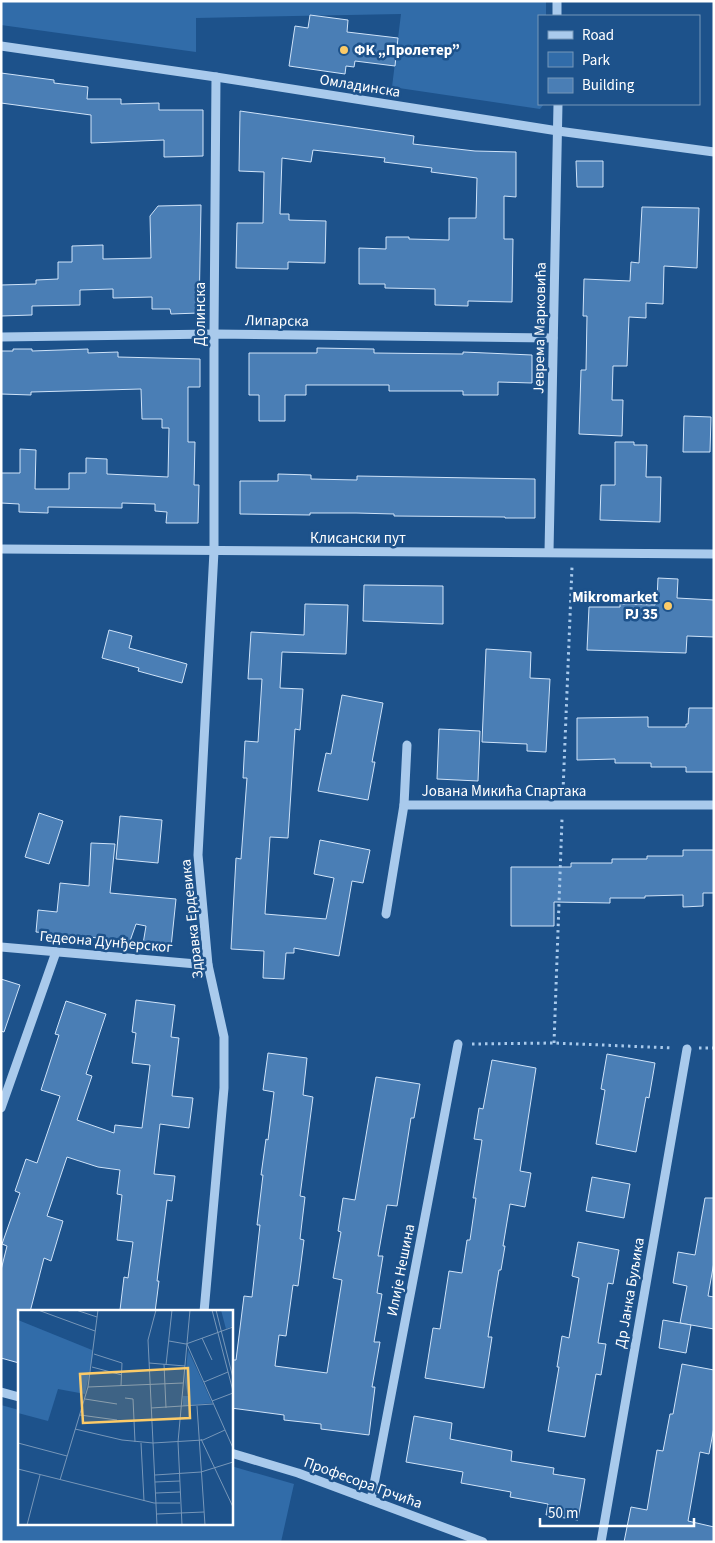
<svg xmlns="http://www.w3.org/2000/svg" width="715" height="1543" font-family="'Source Sans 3',sans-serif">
  <rect width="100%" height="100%" fill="#1d528b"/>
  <g fill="#316ca9">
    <path d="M1,1H546V16H539V104H544L540,109L392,87L401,14L196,18V52L1,25Z"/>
    <path d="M1,1405L19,1410V1524H231V1466L294,1484L281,1542H1Z"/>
  </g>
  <g fill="#4a7eb5" stroke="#cfe3f9">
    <path d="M310,15L348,20L347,32L398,38L395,66L355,61L354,67L346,66L345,74L289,66L295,26L308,28Z"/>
    <path d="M1,73L54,80V83L88,87L87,99H121V104L159,103V110H203V156L164,157V140L91,143V115L1,103Z"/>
    <path d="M240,111L414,136L413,144L475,151L516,152V197L504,196V239H513L512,302L468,301V306L435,305V289L385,288V284H359V248L386,249V237H409V239L449,240V218H476L477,178L431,172L432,168L384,162L385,158L313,150L311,162L282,158L280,214H289V220L326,221L325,263L288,262V269L236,268L237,223H263L264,172L239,171Z"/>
    <path d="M576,161H603V187H577Z"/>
    <path d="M201,205L199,313L171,314L170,309H152V297L113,298V289L80,290V305L32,306V315L1,316V285L36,284V280L58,279V262H72V246L103,245V259L151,258L150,216L158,206Z"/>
    <path d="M642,207L699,208L697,268L664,266L663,304L646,303V318L629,317L627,366H613L612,400H623L622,436L579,434L581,370H586L587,316H583L584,279L630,281L631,262L639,263Z"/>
    <path d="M317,348L374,349V353L463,354V352L532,355V383L498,382V395H463V391H389V385H306V395H285V421H259V395H249V353H317Z"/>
    <path d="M13,349H32V351L88,349V353L118,352V357L200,359V387H188V442H195L194,485H199L198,523H166L167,512L155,511V504L122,503V508L48,507V513L19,512V504L1,503V473H20V449L36,450L35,489H69V473H86V458L107,459V474L168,477L169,428H162V419H142L141,389L31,392V395L1,394V351H13Z"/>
    <path d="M684,416L711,417L710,452H683Z"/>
    <path d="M615,442H634V445H647L646,477H661L660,522L600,520L601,485H615Z"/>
    <path d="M278,474L311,475V479L357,480V476L535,479V518H505V517L394,516V514L356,513H310V515L240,514V481H278Z"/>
    <path d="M658,578L678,579L677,598L714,600V637L687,636L686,653L587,650L589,607H620V604L655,605L656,599H657Z"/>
    <path d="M364,585L443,586V624L363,621Z"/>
    <path d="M305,604L348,605L346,654L282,652L280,688L303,689L300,730L295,729L288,838L270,837L265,914L326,919L334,878L314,874L320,840L370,850L363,883L352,881L339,956L294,948V953H286L284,979L263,978L264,951L231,949L236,858L241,859L247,778H243L245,741L258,742L262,679H248L251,632L304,635Z"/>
    <path d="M109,630L132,636L129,648L187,664L182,683L138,671L139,668L102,658Z"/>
    <path d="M486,649L531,652L530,678L550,679L546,752L527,751V744L482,742Z"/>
    <path d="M342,695L383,703L372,762H375L368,800L318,791L326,753L331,754Z"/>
    <path d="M689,708H714V772H686V767H651V763H615V759L577,760V718L648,717V727H686V724H688Z"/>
    <path d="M439,729L480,731L478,781L437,779Z"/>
    <path d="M39,813L63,821L49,864L25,857Z"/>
    <path d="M120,816L162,820L158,863L116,859Z"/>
    <path d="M91,843L115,844L110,893L176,899L171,947L143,944L146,926L136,924L130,941L36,932L38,910L57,912L60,883L89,886Z"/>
    <path d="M683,850H714V893H703V906L683,907V895L645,896V898H610V903L554,902V926H511V867H571V863H612V859H647V856H683Z"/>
    <path d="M1,979L20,985L4,1032L1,1031Z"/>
    <path d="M136,1000L175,1005L171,1037L179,1038L172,1096L193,1098L189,1128L160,1124L154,1174L175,1176L172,1201L167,1200L157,1281H159L155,1312L120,1310L124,1277L128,1278L133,1242L117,1240L122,1195L117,1194L120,1170L98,1167L67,1157L47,1216L63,1221L51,1261L44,1258L30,1312H19V1363L1,1358V1270L7,1246L2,1244L20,1193L15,1191L26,1159L37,1163L60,1096L41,1090L59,1035L55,1034L66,1001L106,1014L86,1074L92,1076L77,1120L114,1133L115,1125L142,1128L150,1065L132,1063L136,1033L132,1032Z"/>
    <path d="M268,1053L307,1058L303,1095L313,1097L300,1196L305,1197L300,1239L304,1240L298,1286L293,1285L286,1336L279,1335L275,1366L327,1373L342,1280L333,1278L341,1232L338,1231L343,1198L355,1200L376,1077L420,1084L414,1118H411L397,1206L387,1205L378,1256H383L377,1293L382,1294L374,1342H380L372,1387H375L369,1435L321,1429V1424L284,1420V1415L231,1408V1360H236L244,1296L252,1297L260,1225H257L263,1175H261L266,1139L268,1140L274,1092L263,1090Z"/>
    <path d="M607,1054L655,1063L649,1098L646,1097L636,1152L596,1144L605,1090L601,1089Z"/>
    <path d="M492,1060L536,1068L520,1171L531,1173L525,1207L510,1204L503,1246H505L501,1270H499L488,1337H492L484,1388L425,1378L433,1328L440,1329L449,1271L462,1273L467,1240H470L476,1198H473L482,1140L474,1139L479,1108L483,1109Z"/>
    <path d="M592,1177L630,1184L624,1218L586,1211Z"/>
    <path d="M705,1198H714V1262L708,1296L714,1297V1329L680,1323L687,1286L673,1283L678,1252L695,1255Z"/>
    <path d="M578,1242L619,1250L613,1284L608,1283L598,1343L606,1344L601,1375L596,1374L585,1437L548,1431L559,1367H557L562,1336L569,1338L579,1278L572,1276Z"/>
    <path d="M663,1320L691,1325L686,1353L659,1348Z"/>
    <path d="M682,1364L714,1370V1427L709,1454L700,1452L688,1521L714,1527V1542H624L631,1507L647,1510L657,1450L663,1451L670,1414H673Z"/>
    <path d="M414,1416L452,1423L450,1439L512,1451L511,1461L554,1468L553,1474L585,1479L578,1520L546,1515L548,1504L510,1497L511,1492L461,1483L463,1472L406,1462Z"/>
  </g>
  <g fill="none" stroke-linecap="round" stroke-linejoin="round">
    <g stroke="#a9caec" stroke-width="3" stroke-dasharray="2.5 4" stroke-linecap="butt">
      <path d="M563,791L572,567"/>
      <path d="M554,1043L562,819"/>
      <path d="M472,1044L554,1043L673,1048"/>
      <path d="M699,1048H714"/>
    </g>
    <g stroke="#a9caec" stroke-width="9">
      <path d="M557,1V16"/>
      <path d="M1,46L216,77L558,131L714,152"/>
      <path d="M1,337L214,334L553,338"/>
      <path d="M1,549L714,554"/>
      <path d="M549,552L558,104"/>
      <path d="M404,805L407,745"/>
      <path d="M386,914L404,805H714"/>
      <path d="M1,947L208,965"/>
      <path d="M1,1108L56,952"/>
      <path d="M204,1312L224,1088V1037L208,965L198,855L214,551V334L216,77"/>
      <path d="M1,1392L19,1397"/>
      <path d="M231,1453L298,1473L483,1542"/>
      <path d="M371,1500L458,1044"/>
      <path d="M601,1542L687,1049"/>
    </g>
  </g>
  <g fill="#fccb68" stroke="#1d528b" stroke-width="2">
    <circle cx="344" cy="50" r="5"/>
    <circle cx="668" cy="606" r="5"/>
  </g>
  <g text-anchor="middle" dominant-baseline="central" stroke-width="5" stroke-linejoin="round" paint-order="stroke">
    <g font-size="15" font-weight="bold" fill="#fff" stroke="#1d528b" text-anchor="start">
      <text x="354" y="50">ФК „Пролетер”</text>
      <text x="658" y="597" text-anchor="end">Mikromarket<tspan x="658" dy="17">PJ 35</tspan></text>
    </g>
    <g font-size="15" fill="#fff" stroke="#1d528b">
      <text transform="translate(360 86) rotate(9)">Омладинска</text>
      <text transform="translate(200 314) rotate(-90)">Долинска</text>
      <text transform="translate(277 321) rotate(1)">Липарска</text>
      <text transform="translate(540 328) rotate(-89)">Јеврема Марковића</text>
      <text x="358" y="538">Клисански пут</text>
      <text x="504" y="791">Јована Микића Спартака</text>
      <text transform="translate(192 919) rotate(-96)">Здравка Ердевика</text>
      <text transform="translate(106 942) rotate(5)">Гедеона Дунђерског</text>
      <text transform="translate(401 1270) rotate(-79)">Илије Нешина</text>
      <text transform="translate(630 1293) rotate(-80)">Др Јанка Буљика</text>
      <text transform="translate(363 1483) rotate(20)">Професора Грчића</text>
    </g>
  </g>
  <g transform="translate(18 1310)">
    <rect width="215" height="215" fill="#1d528b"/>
    <path d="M203,0H215V16L208,19ZM0,10L74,40L75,45L67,84L40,79L30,111L0,103ZM170,40L183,68L194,93L165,96V86H170L167,72Z" fill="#316ca9"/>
    <path fill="none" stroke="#7797b9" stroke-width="1" d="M20,0L77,21M58,0L79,7M138,0L130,30L139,215M194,0L215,81M198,0L215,68M184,28L194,50M151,31L168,34L215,17M169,34L215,138M76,44L104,53L103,76M131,53L167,56M146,54L148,98M148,55L154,0M74,57L104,65M186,72L210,62M70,77L165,73M107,88L115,89L117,132M67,89L99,94M194,91L215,83M179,96L187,215M133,98L195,94M62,105L99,110M57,119L104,130L135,133L185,130L207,120M183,129L215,197M0,133L49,146M123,133L126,191M0,159L136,193H162M137,165L183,162L215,152M42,170L70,77L80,0M137,172L162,171M138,183L162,182M139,204L186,202M9,215L22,165M164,215L160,132L172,0"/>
    <path fill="#fccb68" fill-opacity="0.15" stroke="#fccb68" stroke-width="2.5" d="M170,58L172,108L65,113L62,64Z"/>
    <rect width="215" height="215" fill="none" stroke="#fff" stroke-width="2.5"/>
  </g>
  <rect width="715" height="1543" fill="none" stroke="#ffffff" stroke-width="5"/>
  <rect x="538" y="15" width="162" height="90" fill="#1d528b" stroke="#7797b9"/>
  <rect x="548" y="31" width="25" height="8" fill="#a9caec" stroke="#7797b9"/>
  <text x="582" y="40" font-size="15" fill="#ffffff">Road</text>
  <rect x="548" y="52" width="25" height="15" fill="#316ca9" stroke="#7797b9"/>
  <text x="582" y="65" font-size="15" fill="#ffffff">Park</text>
  <rect x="548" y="78" width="25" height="15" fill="#4a7eb5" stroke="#7797b9"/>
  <text x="582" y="90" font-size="15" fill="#ffffff">Building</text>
  <path d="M540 1518v8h154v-8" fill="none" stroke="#ffffff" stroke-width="2.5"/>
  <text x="548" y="1518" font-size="15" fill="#ffffff" stroke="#1d528b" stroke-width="4" paint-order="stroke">50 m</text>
</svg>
